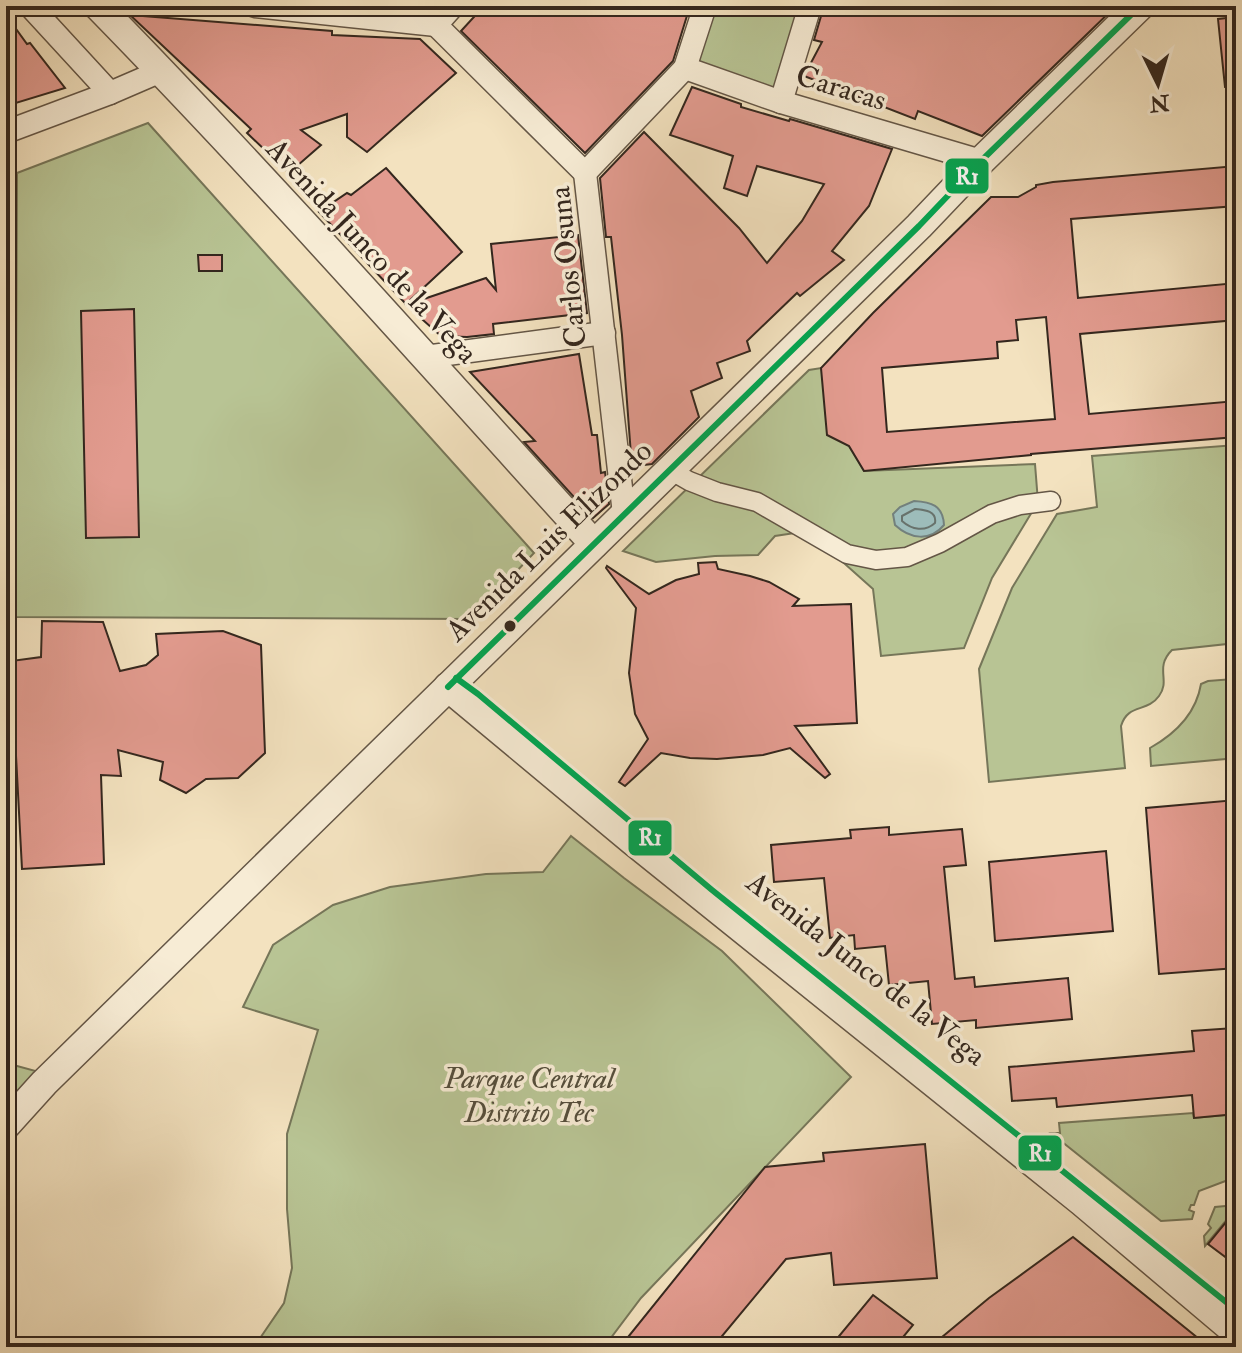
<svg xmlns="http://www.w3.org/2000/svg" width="1242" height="1353" font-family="'IM FELL Double Pica',serif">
  <rect width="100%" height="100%" fill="#f3e2bf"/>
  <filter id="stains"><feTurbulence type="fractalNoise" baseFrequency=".0025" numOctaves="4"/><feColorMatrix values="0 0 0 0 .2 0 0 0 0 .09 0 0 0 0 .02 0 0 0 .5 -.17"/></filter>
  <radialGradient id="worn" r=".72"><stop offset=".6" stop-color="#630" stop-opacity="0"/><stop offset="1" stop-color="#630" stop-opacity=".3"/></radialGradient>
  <g fill="#b8c494" stroke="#767659" stroke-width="2">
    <path d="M705,6H810L781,102L685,68Z"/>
    <path d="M148,123L534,553L471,619L15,617L17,173Z"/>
    <path d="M821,368L849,446L864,471L1035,464L1038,502L992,578L964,648L881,656L873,589L808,531L775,536L758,555L715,556L656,562L623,551L809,370Z"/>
    <path d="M1236,445V474L1226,495L1236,598V643L1172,650C1154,668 1171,680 1159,696C1147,713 1128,703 1121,726L1125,768L989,782L979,669L1012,588L1057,514L1097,507L1092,456Z"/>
    <path d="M1233,679L1236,721V758L1151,766L1150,748C1175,734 1196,714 1201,684L1208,681Z"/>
    <path d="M571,836L624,878L722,951L851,1077L641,1298L604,1347H254L284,1303L292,1268L287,1209V1134L318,1030L243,1007L273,945L333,905L390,887L486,874L543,872Z"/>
    <path d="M6,1063L43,1073L6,1125Z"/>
    <path d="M1193,1113L1194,1118L1236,1114V1177L1199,1191L1194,1205H1191L1189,1210L1194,1212L1192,1219L1161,1221L1051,1133H1060L1059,1123Z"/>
    <path d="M1236,1205V1223L1228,1218L1205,1246L1204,1236L1211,1228L1208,1224L1215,1207Z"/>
  </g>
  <path fill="#9dbcba" stroke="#73807c" stroke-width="2" d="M914,501C931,502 943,505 944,525C930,542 910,539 895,525L893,514L900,507Z"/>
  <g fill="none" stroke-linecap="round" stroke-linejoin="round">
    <path stroke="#68726c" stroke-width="2" d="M915,509C925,510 937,511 935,523C925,532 912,530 902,521V516Z"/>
  </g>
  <g fill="#e29b8f" stroke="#34271e" stroke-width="2" fill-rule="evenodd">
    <path d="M484,6H690L673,61L585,153L461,31Z"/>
    <path d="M824,6H1116L982,136L918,111L915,119L804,76L822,42L814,40Z"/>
    <path d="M6,15L27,44L30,43L65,88L6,106Z"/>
    <path d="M130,15L332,31V35L420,39L456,73L367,152L347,137V114L301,130L321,145L289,173L247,133L251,129Z"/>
    <path d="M1236,17V86L1225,87L1218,19Z"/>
    <path d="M692,87L741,104V107L789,121L790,119L892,149L869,206L832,251L844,260L800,296L797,293L747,341L750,351L717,363L722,378L691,391L699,417L652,464L644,465L634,460L631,455L622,335L611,237H606L600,178L644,132L739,228L767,263L802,221L824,184L757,166L747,196L724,188L733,156L670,135Z"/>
    <path d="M1236,166V206L1071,219L1078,298L1236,283V320L1080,334L1089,414L1236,401V437L1031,454V455L864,471L849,446L827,435L821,368L873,313L991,197H1018L1036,187V185L1053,182ZM1046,317L1055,419L887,432L882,368L998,358L997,342L1018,340L1016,320Z"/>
    <path d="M386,168L462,252L406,304L319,212L347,193L351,195Z"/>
    <path d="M578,235L587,313L493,324L494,334L467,337L441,336L406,305L486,278L496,290L491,244Z"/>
    <path d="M198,255H222V271H199Z"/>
    <path d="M134,309L139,537L86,538L81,311Z"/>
    <path d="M579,354L592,435H597L601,473L605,472L609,504L593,518L524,442L535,441L470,372Z"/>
    <path d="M716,562L718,569L750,576L769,582L799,599L793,606L851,604L857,723L795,726L830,774L825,778L790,748L763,755L717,759L690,758L661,753L625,786L619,782L648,739L635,714L629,673L636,608L606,568L607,566L649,594L676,580L699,574L698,563Z"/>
    <path d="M42,621L103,622L120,671L146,665L158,655L156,634L223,631L261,645L265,753L238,778L206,779L186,793L160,780L163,762L118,750L121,776L101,775L104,864L22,869L11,661L41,657Z"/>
    <path d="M1236,800V968L1159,974L1146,808Z"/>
    <path d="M889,827V835L962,829L966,865L944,867L955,979L974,977L975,987L1068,978L1072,1019L976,1028V1020L932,1024L928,981L889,985L885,946L855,949L854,935L830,938L824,878L774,882L771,845L851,838L850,830Z"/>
    <path d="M1106,851L1113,931L995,941L989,862Z"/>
    <path d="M1234,1028L1236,1052V1114L1194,1118L1192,1095L1057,1107L1056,1098L1012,1101L1009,1067L1194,1051L1192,1031Z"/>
    <path d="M925,1144L937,1278L834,1285L831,1253L786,1259L713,1347H620L765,1167L824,1161L823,1153Z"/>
    <path d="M1226,1222L1236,1229V1265L1208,1244Z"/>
    <path d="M1073,1237L1209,1347H930L989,1298Z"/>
    <path d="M873,1295L913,1325L895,1347H830Z"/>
  </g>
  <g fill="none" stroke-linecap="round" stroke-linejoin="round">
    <g stroke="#645646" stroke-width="21">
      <path id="pedestrian" d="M670,470L689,481L717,492L757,502L847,554L876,560L907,557L940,543L992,514L1020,505L1051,501"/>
    </g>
    <g stroke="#645646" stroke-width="25">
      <g id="minor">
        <path d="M30,6L110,93"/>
        <path d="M255,6L436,25"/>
        <path d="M436,25L585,173"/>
        <path d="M436,25L453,6"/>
        <path d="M685,68L781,102L981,161"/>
        <path d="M781,102L810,6"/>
        <path d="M6,132L110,93L161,71"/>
        <path d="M585,173L624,514"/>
        <path d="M585,173L685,68L705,6"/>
        <path d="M425,357L604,333"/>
      </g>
    </g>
    <g stroke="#645646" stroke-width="31">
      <g id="tertiary">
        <path d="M98,6C268,180 430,363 594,544"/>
        <path d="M448,687L633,841L1081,1201L1236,1332"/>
        <path d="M6,1125L44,1083L919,226L981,161L1140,6"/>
      </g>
    </g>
    <use href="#pedestrian" stroke="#f7ecd5" stroke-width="18"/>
    <use href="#minor" stroke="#f7ecd5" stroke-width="22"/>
    <use href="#tertiary" stroke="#f7ecd5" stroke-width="28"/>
    <g stroke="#f7ecd5" stroke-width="12">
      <g id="bus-1">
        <path d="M456,678L478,694L712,890L1236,1310"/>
        <path d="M448,687L919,226L981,161L1140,6"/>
      </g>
    </g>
    <use href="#bus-1" stroke="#00a651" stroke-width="6"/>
  </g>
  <circle fill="#34271e" stroke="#f7ecd5" stroke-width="3" cx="510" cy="626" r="7"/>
  <g text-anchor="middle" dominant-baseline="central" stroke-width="7" stroke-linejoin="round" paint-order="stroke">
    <g font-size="30" fill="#34271e" stroke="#f7ecd5">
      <text transform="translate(841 88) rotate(17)">Caracas</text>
      <text transform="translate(372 251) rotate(47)">Avenida Junco de la Vega</text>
      <text transform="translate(568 267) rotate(-96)">Carlos Osuna</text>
      <text transform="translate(549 541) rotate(-44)">Avenida Luis Elizondo</text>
      <text transform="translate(866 969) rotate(38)">Avenida Junco de la Vega</text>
    </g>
    <g font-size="30" font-style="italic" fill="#554e3c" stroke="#f7ecd5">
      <text x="529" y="1078">Parque Central<tspan x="529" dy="34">Distrito Tec</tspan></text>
    </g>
  </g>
  <g stroke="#f7ecd5" stroke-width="3">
    <rect x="944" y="157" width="46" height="38" rx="8" fill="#00a651"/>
    <rect x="627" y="819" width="46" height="38" rx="8" fill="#00a651"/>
    <rect x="1017" y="1134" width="46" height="38" rx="8" fill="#00a651"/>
  </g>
  <g font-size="22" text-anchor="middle" font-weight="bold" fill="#fff">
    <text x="967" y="184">R1</text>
    <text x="650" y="845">R1</text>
    <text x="1040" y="1161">R1</text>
  </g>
  <rect width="1242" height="1353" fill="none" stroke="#f3e2bf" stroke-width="32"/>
  <rect x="8" y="8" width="1226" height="1337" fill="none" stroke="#34271e" stroke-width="4"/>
  <rect x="16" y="16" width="1210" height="1321" fill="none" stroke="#34271e" stroke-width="2"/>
  <g transform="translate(1158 84) rotate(175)" stroke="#f7ecd5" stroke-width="6" paint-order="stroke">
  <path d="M0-6L14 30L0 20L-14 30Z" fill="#34271e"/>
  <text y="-12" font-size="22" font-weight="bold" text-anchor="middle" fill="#34271e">N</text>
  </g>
  <rect width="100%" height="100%" filter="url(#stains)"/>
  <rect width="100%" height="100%" fill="url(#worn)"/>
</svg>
